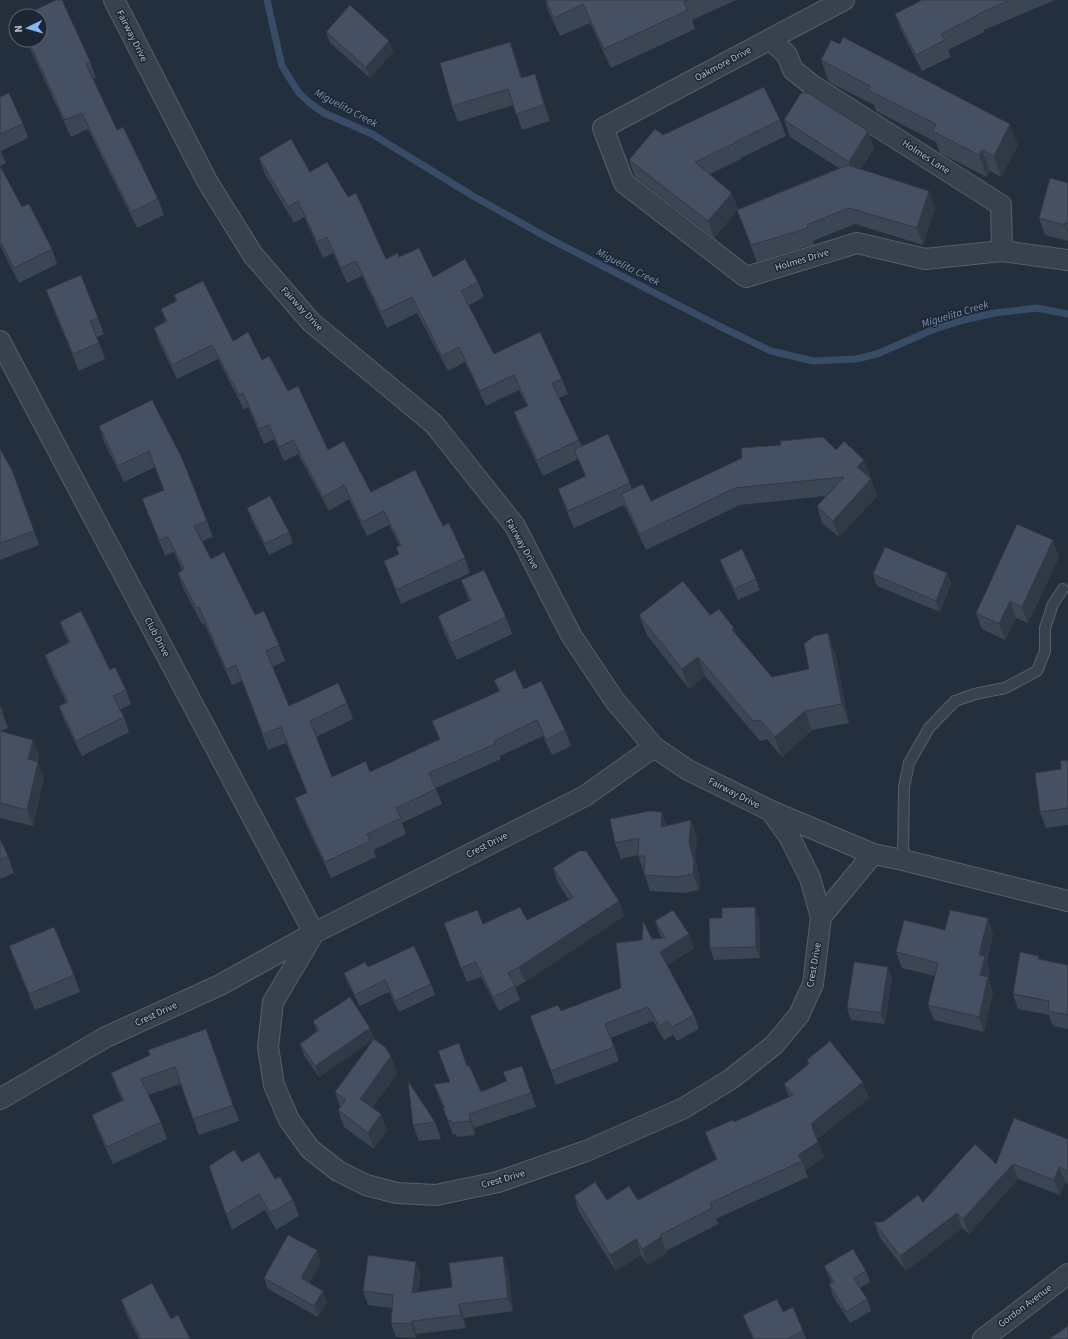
<svg xmlns="http://www.w3.org/2000/svg" width="1068" height="1339" font-family="'Source Sans 3',sans-serif">
  <rect width="100%" height="100%" fill="#242f3e"/>
  <g fill="none" stroke-linecap="round" stroke-linejoin="round">
    <path stroke="#394c67" stroke-width="7" d="M267,0L282,66L299,93L311,104L324,113L372,134L473,196L548,238L719,326L771,351L813,361L856,359L877,354L932,330L963,320L995,313L1037,308L1068,314"/>
    <g stroke="#565f6c" stroke-width="12">
      <path id="lane" d="M903,860L904,787L909,763L929,728L955,701L975,694L1005,688L1037,671L1045,651V628L1053,604L1063,589"/>
    </g>
    <g stroke="#565f6c" stroke-width="22">
      <g id="street">
        <path d="M114,0L207,181L253,255L311,322L434,424L515,526L571,635L615,701L654,747L688,770L771,811L873,854L903,860L1068,901"/>
        <path d="M844,0L603,128L624,183L746,277L857,243L925,259L1002,251L1068,260"/>
        <path d="M770,39L787,55L793,70L812,85L1001,205L1002,251"/>
        <path d="M0,341L314,933L273,1002L268,1047L274,1085L289,1120L310,1149L338,1171L366,1185L397,1193L436,1195L498,1182L586,1151L684,1108L731,1079L774,1045L799,1015L813,984L821,917L873,854"/>
        <path d="M771,811L790,838L810,878L821,917"/>
        <path d="M0,1099L106,1037L220,985L314,933L585,796L654,747"/>
        <path d="M983,1339L1068,1274"/>
      </g>
    </g>
    <use href="#lane" stroke="#38414e" stroke-width="10"/>
    <use href="#street" stroke="#38414e" stroke-width="20"/>
  </g>
  <g fill="#3b4654">
    <path d="M545,0H736L692,20L695,29L611,68L590,23L560,36L548,10Z"/>
    <path d="M922,0H1055L984,30V32L948,50L951,57L922,71L901,30L895,14Z"/>
    <path d="M326,32L389,41L393,52L370,78L330,43Z"/>
    <path d="M26,40H40L90,61L96,78L93,79L117,130L158,199L164,215L137,228L88,129L71,137Z"/>
    <path d="M516,58L522,78L541,91L550,121L522,130L513,105L458,122L452,106Z"/>
    <path d="M821,60L1018,145L1001,177L990,171L987,177L940,153L936,142L876,111L874,105L829,82Z"/>
    <path d="M0,97L23,124L28,138L1,151L6,163L0,166L22,207L52,249L57,264L19,283L0,245Z"/>
    <path d="M780,120L786,136L741,158V159L710,174L738,209L839,168L790,137L784,120L868,131L874,148L861,169L935,208L923,245L855,224L813,241L814,244L808,246L757,262L737,210L714,238L635,177L629,160L663,135Z"/>
    <path d="M259,158L310,172L348,197L386,259L399,257L433,277L478,282L484,297L468,306L494,354L562,379L568,394L559,398L579,440L582,446L630,483L632,489L651,501L836,450L870,476L869,478L871,479L877,496L839,537L822,523L817,506L826,496L740,505L646,550L627,511L624,505L574,528L564,505L558,489L585,476L578,459L543,476L520,428L514,412L527,406L519,390L486,406L465,362L448,371L417,313L387,328L362,276L347,283L333,253L323,258L304,217L294,223L265,174Z"/>
    <path d="M1068,183V241L1045,235L1039,218Z"/>
    <path d="M46,290L98,318L104,334L97,337L105,359L79,371L52,306Z"/>
    <path d="M174,295L233,341L262,360L288,391L328,450L371,492L443,526L465,558L470,573L401,604L389,575L384,561L399,554L396,547L400,546L389,525L367,536L349,499L329,511L298,454L284,461L274,439L264,444L248,407L244,410L218,359L177,379L159,342L154,328L166,322L161,309L176,301Z"/>
    <path d="M152,400L207,521L213,537L202,541L211,559L279,645L285,661L272,667L289,706L347,703L353,719L316,737L332,777L370,772L439,739L432,721L499,692L494,680L524,689L565,730L571,746L552,755L543,736L500,756L501,759L436,788L442,804L402,823L406,834L374,850L376,857L331,878L301,814L295,798L307,793L286,743L268,750L242,681L232,685L204,623L202,624L183,588L178,573L182,570L174,552L165,556L142,499L164,490L155,467L124,482L104,442L99,426Z"/>
    <path d="M0,449L12,470L39,545L0,560Z"/>
    <path d="M247,508L289,532L293,543L269,555L251,519Z"/>
    <path d="M1059,557L1028,623L1016,618L1005,640L982,629L976,613Z"/>
    <path d="M720,560L756,579L760,590L738,600L724,571Z"/>
    <path d="M947,573L951,584L940,612L877,586L873,574Z"/>
    <path d="M461,580L506,617L512,634L457,660L444,633L438,616L469,601Z"/>
    <path d="M639,615H710L734,628L736,635L772,677L809,669L835,653L849,723L812,730L782,757L767,739L760,741L705,676L689,689L647,635Z"/>
    <path d="M60,622L110,670L126,690L131,704L120,710L124,717L129,732L82,756L64,720L59,706L66,702L50,669L45,655L69,643L65,636Z"/>
    <path d="M0,706L8,728L1,731L33,740L39,756L37,762L44,778L33,826L0,818Z"/>
    <path d="M1068,760V825L1046,828L1040,812L1061,769Z"/>
    <path d="M667,825L697,837L695,857L700,880L699,890L684,893L650,891L638,855L621,859L615,843Z"/>
    <path d="M0,839L8,856L14,873L0,879Z"/>
    <path d="M553,868L619,901L624,916L525,982L515,987L520,1000L499,1011L481,977L467,982L444,923L483,924L527,920L569,900L558,883Z"/>
    <path d="M759,918L760,958L714,960L710,948Z"/>
    <path d="M988,918L993,934L987,962L990,972L989,980L993,993L984,1032L934,1020L928,1005L935,976L902,968L896,952L945,930Z"/>
    <path d="M655,921L694,948L667,965L694,1015L699,1029L677,1041L673,1035L664,1040L653,1021L611,1038L619,1061L556,1085L530,1016L561,1011L621,988L652,939L662,938L660,935Z"/>
    <path d="M9,946L74,975L80,992L35,1010L15,962Z"/>
    <path d="M1039,956L1040,959L1068,965V1029L1053,1026L1049,1015L1018,1009L1013,994Z"/>
    <path d="M368,967L431,984L435,995L399,1012L389,992L360,1006L348,984L344,973Z"/>
    <path d="M888,967L892,978L885,1024L851,1020L847,1008Z"/>
    <path d="M313,1021L370,1028L374,1039L397,1073L372,1108L381,1114L387,1131L374,1149L344,1127L338,1110L340,1107L335,1092L374,1039L319,1077L304,1055L300,1044L317,1032Z"/>
    <path d="M206,1029L239,1121L199,1135L181,1084L148,1095L161,1122L167,1139L113,1164L98,1131L92,1115L122,1100L117,1089L111,1073Z"/>
    <path d="M807,1060L869,1098L817,1139L824,1157L805,1170L808,1177L716,1219L718,1224L666,1251L667,1253L648,1265L641,1255L616,1271L579,1212L574,1196L607,1200H638L716,1159L711,1148L705,1132L734,1122L789,1097L784,1084L808,1064Z"/>
    <path d="M467,1066L481,1092L506,1081L522,1066L536,1107L474,1128L475,1135L457,1137L456,1134L453,1135L443,1108H444L439,1098L434,1084L450,1082Z"/>
    <path d="M435,1122L441,1139L419,1141L413,1125Z"/>
    <path d="M1068,1139V1184L1065,1182L1060,1195L1018,1179L969,1234L962,1228L906,1271L880,1238L874,1222H883L996,1164Z"/>
    <path d="M242,1162L275,1179L293,1200L299,1216L276,1230L265,1210L232,1230L226,1214Z"/>
    <path d="M321,1262L309,1283L327,1302L318,1317L268,1289L264,1278Z"/>
    <path d="M824,1266L866,1271L870,1282L860,1288L867,1299L871,1311L850,1323L833,1296L829,1284L832,1283L829,1277Z"/>
    <path d="M508,1270L513,1311L464,1318L466,1328L417,1334L416,1338L396,1337L391,1323L392,1308L368,1305L363,1291L421,1275L418,1292L452,1287Z"/>
    <path d="M121,1300L171,1319L190,1339H139L126,1314Z"/>
    <path d="M783,1312L803,1331L806,1339H753L747,1326L743,1315Z"/>
  </g>
  <g fill="#303945">
    <path d="M389,41L393,52L370,78L366,67Z"/>
    <path d="M510,42L516,58L527,95L521,78Z"/>
    <path d="M535,74L541,91L550,121L544,105Z"/>
    <path d="M1010,124L1018,145L1001,177L994,156Z"/>
    <path d="M868,131L874,148L855,178L849,162Z"/>
    <path d="M982,150L990,171L987,177L979,155Z"/>
    <path d="M929,191L935,208L923,245L917,228Z"/>
    <path d="M732,193L738,209L714,238L708,221Z"/>
    <path d="M1065,223L1068,230V233L1065,225Z"/>
    <path d="M864,460L870,476L863,483L857,467Z"/>
    <path d="M871,479L877,496L839,537L833,521Z"/>
    <path d="M1053,540L1059,557L1028,623L1022,607Z"/>
    <path d="M947,573L951,584L940,612L936,601Z"/>
    <path d="M1010,601L1016,618L1005,640L999,624Z"/>
    <path d="M734,628L741,648L732,630Z"/>
    <path d="M828,633L835,653L849,723L842,704Z"/>
    <path d="M698,657L705,676L689,689L682,669Z"/>
    <path d="M805,711L812,730L782,757L775,737Z"/>
    <path d="M33,740L39,756L34,776L28,759Z"/>
    <path d="M38,762L44,778L33,826L27,810Z"/>
    <path d="M662,812L668,828L661,827Z"/>
    <path d="M691,820L697,837L695,857L700,880L699,890L693,874L689,841Z"/>
    <path d="M619,901L624,916L525,982L519,967Z"/>
    <path d="M755,907L759,918L760,958L756,947Z"/>
    <path d="M988,918L993,934L987,962L990,972L989,980L993,993L984,1032L979,1017L980,975L979,955Z"/>
    <path d="M689,934L694,948L665,966L660,952Z"/>
    <path d="M888,967L892,978L885,1024L881,1013Z"/>
    <path d="M370,1028L374,1039L319,1077L315,1066Z"/>
    <path d="M391,1056L397,1073L366,1115L360,1099Z"/>
    <path d="M863,1082L869,1098L816,1140L811,1124Z"/>
    <path d="M381,1114L387,1131L374,1149L368,1133Z"/>
    <path d="M469,1114L474,1128L475,1135L470,1121Z"/>
    <path d="M818,1142L824,1157L805,1170L802,1161L798,1155Z"/>
    <path d="M1013,1164L1018,1179L969,1234L963,1219Z"/>
    <path d="M1059,1167L1065,1182L1060,1195L1054,1180Z"/>
    <path d="M957,1213L962,1228L906,1271L900,1256Z"/>
    <path d="M661,1237L667,1253L648,1265L642,1249Z"/>
    <path d="M636,1239L641,1255L616,1271L610,1255Z"/>
    <path d="M317,1250L321,1262L305,1290L301,1278Z"/>
    <path d="M503,1256L508,1270L513,1311L508,1298Z"/>
    <path d="M416,1262L421,1275L416,1306L412,1293Z"/>
    <path d="M323,1291L327,1302L318,1317L314,1306Z"/>
    <path d="M459,1304L464,1318L466,1328L461,1315Z"/>
    <path d="M412,1321L417,1334L416,1338L411,1324Z"/>
  </g>
  <g fill="#455162" stroke="#303945">
    <path d="M56,0H62L90,61L86,64L117,130L123,127L158,199L131,212L82,113L65,120L28,40H40V16H22Z"/>
    <path d="M546,0H689L684,2L688,10L604,49L583,4L554,18Z"/>
    <path d="M922,0H1010L978,14V15L941,34L945,40L916,55L895,14Z"/>
    <path d="M350,5L389,41L366,67L326,32Z"/>
    <path d="M843,37L1010,124L994,156L982,150L979,155L932,131L936,124L868,90L870,86L821,60L831,40L840,44Z"/>
    <path d="M510,42L521,78L535,74L544,105L516,114L508,89L452,106L440,63Z"/>
    <path d="M764,87L780,120L735,142V143L695,162L732,193L708,221L629,160L655,129L663,135Z"/>
    <path d="M9,93L23,124L0,134V97Z"/>
    <path d="M801,93H808L868,131L849,162L784,120Z"/>
    <path d="M291,139L310,172L327,162L348,197L356,193L386,259L398,253L399,257L419,248L433,277L465,259L478,282L461,291L494,354L540,332L562,379L552,383L579,440L537,460L514,412L528,406L514,375L480,391L459,347L442,356L412,297L381,312L356,261L341,268L327,237L317,242L298,201L288,207L259,158Z"/>
    <path d="M848,165L929,191L917,228L849,208L807,225L808,227L802,230L751,245L737,210Z"/>
    <path d="M0,166L22,207L29,204L52,249L14,268L0,241Z"/>
    <path d="M1050,178L1068,183V224L1065,223V225L1039,218Z"/>
    <path d="M81,275L98,318L90,321L99,343L73,354L46,290Z"/>
    <path d="M203,281L233,341L248,332L262,360L269,356L288,391L298,386L328,450L344,441L371,492L415,470L443,526L449,523L465,558L396,590L384,561L399,554L396,547L401,545L384,511L362,522L344,485L323,497L293,440L279,447L269,425L259,429L243,393L239,395L212,345L172,365L154,328L167,321L161,309L177,301L174,295Z"/>
    <path d="M152,400L182,458L207,521L194,526L211,559L224,552L255,615L264,611L279,645L266,651L289,706L338,683L347,703L310,721L332,777L366,761L370,772L440,739L432,721L500,691L494,680L515,670L524,689L541,681L565,730L546,740L537,720L494,741L495,744L429,773L436,789L396,808L401,818L367,834L370,841L325,862L295,798L307,793L281,727L263,734L236,665L226,669L199,607L196,608L178,573L184,569L168,537L159,540L142,499L164,490L149,451L118,466L99,426Z"/>
    <path d="M608,434L630,483L568,511L558,489L586,476L574,450Z"/>
    <path d="M823,437L836,450L844,441L864,460L857,467L871,479L833,521L817,506L844,477L735,488L640,534L621,494L643,484L651,501L742,458L741,448L781,445L780,441Z"/>
    <path d="M0,449L12,470L34,531L0,543Z"/>
    <path d="M270,496L289,532L265,544L247,508Z"/>
    <path d="M1017,524L1053,540L1022,607L1010,601L999,624L976,613Z"/>
    <path d="M885,547L947,573L936,601L873,574Z"/>
    <path d="M742,549L756,579L734,589L720,560Z"/>
    <path d="M484,570L506,617L451,643L438,616L471,600L461,580Z"/>
    <path d="M683,581L710,615L719,609L734,628L732,630L772,677L809,669L804,644L814,636L828,633L842,704L805,711L775,737L760,720L753,721L698,657L682,669L639,615Z"/>
    <path d="M81,611L110,670L115,667L126,690L113,696L124,717L76,741L59,706L68,702L45,655L70,642L60,622Z"/>
    <path d="M0,706L3,712L0,713Z"/>
    <path d="M0,731L33,740L28,759L38,762L27,810L0,803Z"/>
    <path d="M1068,760V808L1040,812L1035,773L1061,769L1060,761Z"/>
    <path d="M650,811L662,812L661,827L691,820L689,841L694,863L693,874L678,877L644,875L645,856H638L639,838L615,843L610,819Z"/>
    <path d="M0,839L8,856L0,860Z"/>
    <path d="M579,851H586L619,901L519,967L508,973L515,986L493,997L476,962L461,968L444,923L477,910L483,924L520,907L527,920L573,898L553,868Z"/>
    <path d="M755,907L756,947L710,948L709,918H722V908Z"/>
    <path d="M673,910L689,934L660,952L694,1015L672,1027L668,1021L659,1026L648,1007L605,1024L614,1047L551,1071L530,1016L558,1005L561,1011L621,988L616,943L642,940L643,921L652,939L665,938L655,921Z"/>
    <path d="M950,910L988,918L979,955L985,956L980,975L988,977L979,1017L928,1005L938,963L896,952L904,920L945,930Z"/>
    <path d="M54,927L74,975L29,994L9,946Z"/>
    <path d="M414,946L431,984L395,1001L385,980L355,995L344,973L365,962L368,967Z"/>
    <path d="M1020,952L1039,956L1038,959L1068,965V1015L1048,1011L1049,1001L1013,994Z"/>
    <path d="M854,962L888,967L881,1013L847,1008Z"/>
    <path d="M350,997L370,1028L315,1066L300,1044L319,1030L313,1021Z"/>
    <path d="M206,1029L233,1105L193,1119L175,1067L141,1079L161,1122L107,1147L92,1115L124,1100L111,1073L150,1055L148,1050Z"/>
    <path d="M374,1039L385,1047L391,1056L360,1099L381,1114L368,1133L338,1110L346,1100L335,1092Z"/>
    <path d="M830,1041L863,1082L811,1124L818,1142L798,1155L802,1161L710,1203L712,1208L660,1235L661,1237L642,1249L636,1239L610,1255L574,1196L595,1182L607,1200L629,1186L638,1200L717,1159L705,1132L733,1120L734,1122L793,1095L784,1084L809,1064L807,1060Z"/>
    <path d="M459,1043L467,1066L469,1065L481,1092L507,1081L503,1072L522,1066L531,1093L469,1114L470,1121L452,1123L451,1120L448,1121L443,1108H445L434,1084L450,1082L438,1051Z"/>
    <path d="M408,1081L435,1122L413,1125Z"/>
    <path d="M1014,1118L1068,1139V1171L1059,1167L1054,1180L1013,1164L963,1219L957,1213L900,1256L874,1222H883L918,1195L923,1202L975,1144L996,1164Z"/>
    <path d="M234,1150L242,1162L259,1152L275,1179L280,1177L293,1200L270,1213L259,1194L226,1214L209,1166Z"/>
    <path d="M288,1235L317,1250L301,1278L323,1291L314,1306L264,1278Z"/>
    <path d="M853,1249L866,1271L854,1278L867,1299L846,1312L829,1284L834,1282L824,1266Z"/>
    <path d="M368,1255L416,1262L412,1293L452,1287L449,1263L503,1256L508,1298L459,1304L461,1315L412,1321L411,1324L391,1323L393,1295L363,1291Z"/>
    <path d="M152,1283L171,1319L178,1315L190,1339H141L121,1300Z"/>
    <path d="M777,1299L783,1312L793,1307L803,1331L787,1339H754L743,1315Z"/>
    <path d="M1068,1326V1339H1049Z"/>
  </g>
  <g text-anchor="middle" dominant-baseline="central" stroke-width="3" stroke-linejoin="round" paint-order="stroke">
    <g font-size="10" fill="#b4bcc9" stroke="#1d2633">
      <text transform="translate(132 36) rotate(63)">Fairway Drive</text>
      <text transform="translate(723 64) rotate(-28)">Oakmore Drive</text>
      <text transform="translate(926 157) rotate(33)">Holmes Lane</text>
      <text transform="translate(802 260) rotate(-17)">Holmes Drive</text>
      <text transform="translate(302 309) rotate(47)">Fairway Drive</text>
      <text transform="translate(522 544) rotate(60)">Fairway Drive</text>
      <text transform="translate(157 637) rotate(62)">Club Drive</text>
      <text transform="translate(734 793) rotate(27)">Fairway Drive</text>
      <text transform="translate(487 845) rotate(-27)">Crest Drive</text>
      <text transform="translate(814 965) rotate(-80)">Crest Drive</text>
      <text transform="translate(156 1014) rotate(-25)">Crest Drive</text>
      <text transform="translate(503 1179) rotate(-16)">Crest Drive</text>
      <text transform="translate(1025 1306) rotate(-37)">Gordon Avenue</text>
    </g>
    <g font-size="11" font-style="italic" fill="#7c92b1" stroke="#1d2633">
      <text transform="translate(346 108) rotate(28)">Miguelita Creek</text>
      <text transform="translate(628 267) rotate(27)">Miguelita Creek</text>
      <text transform="translate(955 314) rotate(-17)">Miguelita Creek</text>
    </g>
  </g>
  <g transform="translate(28 28) rotate(265)"><circle r="19" fill="#1d2633" stroke="#59626f"/>
  <path d="M0-3L7 15L0 10L-7 15Z" fill="#8ab4f8"/>
  <text y="-6" font-size="11" font-weight="bold" text-anchor="middle" fill="#b4bcc9">N</text>
  </g>
</svg>
